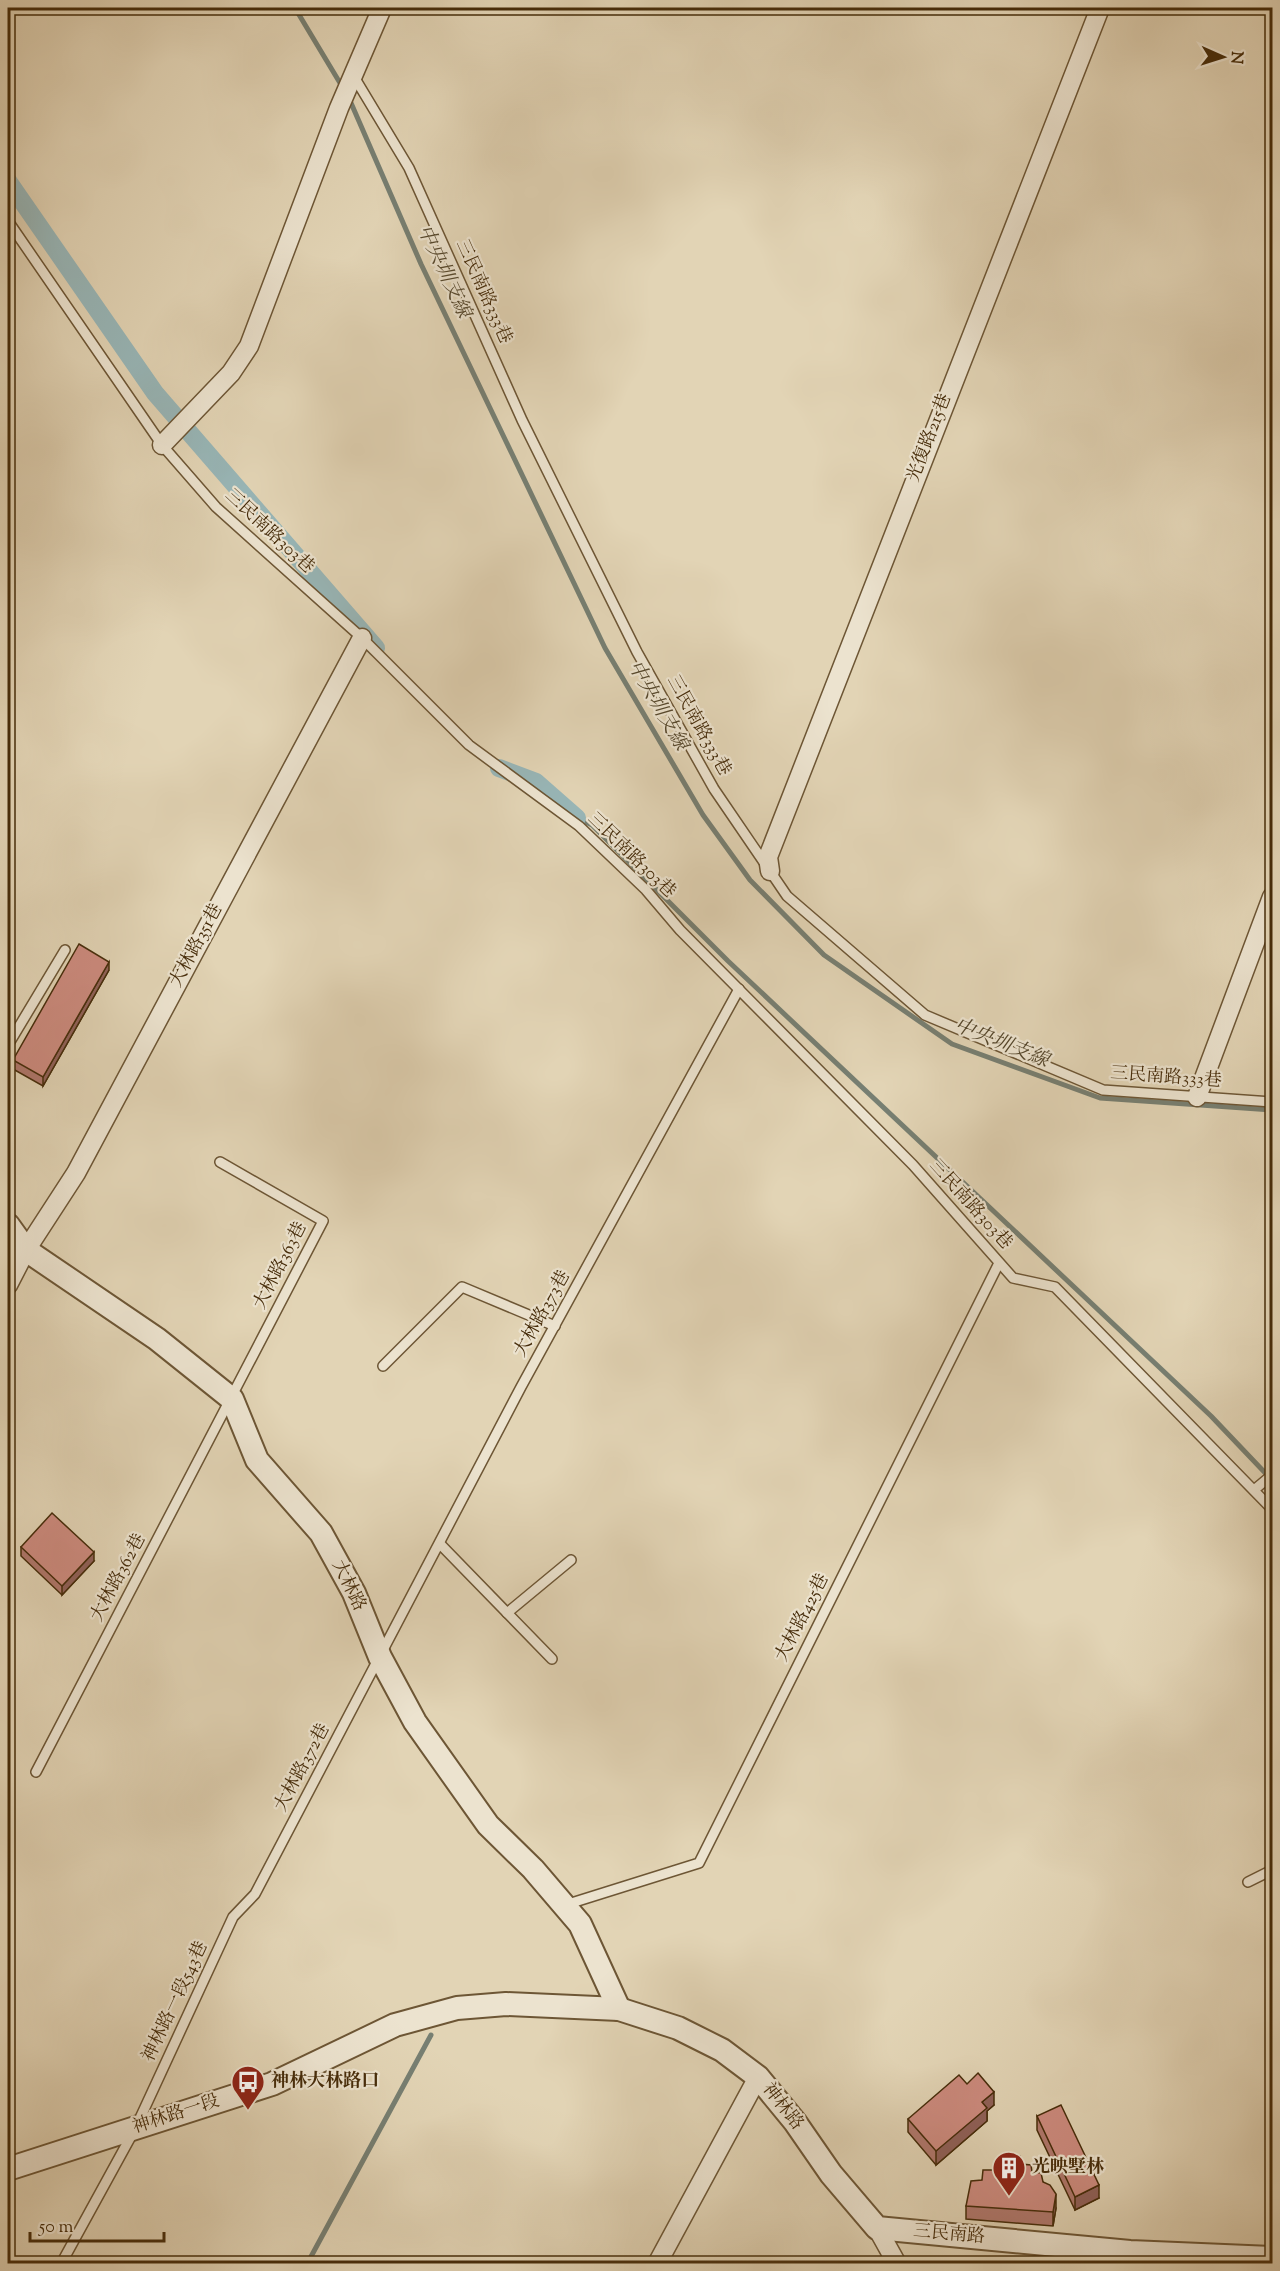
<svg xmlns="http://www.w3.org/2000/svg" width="1280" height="2271" font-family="'Sorts Mill Goudy','Noto Serif TC',serif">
  <rect width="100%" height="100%" fill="#e2d4b5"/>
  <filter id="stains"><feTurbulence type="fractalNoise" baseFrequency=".00333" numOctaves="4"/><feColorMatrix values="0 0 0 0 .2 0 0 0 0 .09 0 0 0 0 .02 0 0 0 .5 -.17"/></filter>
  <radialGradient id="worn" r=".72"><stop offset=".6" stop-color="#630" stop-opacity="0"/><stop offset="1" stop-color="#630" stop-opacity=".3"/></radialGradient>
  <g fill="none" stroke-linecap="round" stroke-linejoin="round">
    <g stroke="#777f72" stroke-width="5">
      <path d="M295,8L343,88"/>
      <path d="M348,96L421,264L605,648L703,815L750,880L824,955L952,1044L1100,1098L1272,1110"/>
      <path d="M577,818L592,825L728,961L1211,1416L1271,1479"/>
      <path d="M307,2264L431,2035"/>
    </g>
    <g stroke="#98b6b7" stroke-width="18">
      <path d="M8,181L155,393L376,648"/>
      <path d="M499,768L536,782L577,818"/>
    </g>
    <g stroke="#6d5635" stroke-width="12">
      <g id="service">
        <path d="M353,75L409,168L522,420L637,652L714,789L787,896L925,1015L1103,1090L1272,1102"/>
        <path d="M8,221L162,445L216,507L362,638L469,745L579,826L646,890L680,930L913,1165L1013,1278L1055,1287L1272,1509"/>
        <path d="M8,1045L65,950"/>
        <path d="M383,1366L462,1287L555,1326"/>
        <path d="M1254,1490L1272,1475"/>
        <path d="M440,1544L552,1659"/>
        <path d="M507,1613L571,1560"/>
        <path d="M36,1772L323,1221L220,1162"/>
        <path d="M1248,1882L1272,1870"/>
        <path d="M565,1905L699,1863L999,1263"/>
        <path d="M1079,2249L1087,2264"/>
        <path d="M338,2262L340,2264"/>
        <path d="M61,2264L135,2129L233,1917L255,1894L521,1387L739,989"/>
      </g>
    </g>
    <g stroke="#6d5635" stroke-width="21">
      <g id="minor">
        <path d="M162,445L231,373L249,346L339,108L382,8"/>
        <path d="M770,871L768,857L1100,8"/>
        <path d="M1197,1097L1272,897"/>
        <path d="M8,1285L26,1250L76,1173L362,638"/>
        <path d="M877,2228L897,2264"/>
        <path d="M657,2264L758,2077"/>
      </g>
    </g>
    <g stroke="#6d5635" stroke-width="26">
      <g id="tertiary">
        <path d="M8,1225L26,1250L157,1339L232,1399L257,1460L321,1533L354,1593L380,1657L415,1722L488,1825L533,1869L580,1924L619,2009"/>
        <path d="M8,2169L272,2084L395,2025L457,2008L506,2004L619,2009L678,2028L722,2050L758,2077L795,2122L831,2174L877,2228L1130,2252L1272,2258"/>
      </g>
    </g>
    <use href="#service" stroke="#ece3cf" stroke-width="9"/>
    <use href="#minor" stroke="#ece3cf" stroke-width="18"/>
    <use href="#tertiary" stroke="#ece3cf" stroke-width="22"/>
  </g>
  <g fill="#b0786d" stroke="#462c0a" stroke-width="1.5">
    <path d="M109,970L43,1086L13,1069V1060Z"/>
    <path d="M21,1547L94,1561L62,1595L21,1556Z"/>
    <path d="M967,2084L994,2105L987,2111V2121L936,2165L908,2132V2119Z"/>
    <path d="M1037,2116L1099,2198L1075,2210L1037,2130Z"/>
    <path d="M1021,2164L1032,2172L1043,2182L1056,2208L1053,2226L966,2219V2206L982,2180L995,2170Z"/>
  </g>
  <g fill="#906159" stroke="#462c0a" stroke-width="1.5">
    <path d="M109,962V970L43,1086V1077Z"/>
    <path d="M94,1552V1561L62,1595V1586Z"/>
    <path d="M994,2092V2105L987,2111V2121L936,2165V2151L982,2102Z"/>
    <path d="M1099,2185V2198L1075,2210V2197Z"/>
    <path d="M1056,2194V2208L1053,2226V2212Z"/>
  </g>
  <g fill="#cd8b7f" stroke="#462c0a" stroke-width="1.5">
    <path d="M79,944L109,962L43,1077L13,1060Z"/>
    <path d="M52,1513L94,1552L62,1586L21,1547Z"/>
    <path d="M978,2073L994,2092L982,2102L987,2108L936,2151L908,2119L959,2075L967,2084Z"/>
    <path d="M1061,2105L1099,2185L1075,2197L1037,2116Z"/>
    <path d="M1007,2155L1020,2156L1021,2164L1031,2165L1032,2172L1041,2173L1043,2182L1050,2185L1056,2194L1053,2212L966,2206L971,2181L982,2180L983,2170H995L997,2160H1005Z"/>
  </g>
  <defs>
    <g id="bus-pin" transform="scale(1.725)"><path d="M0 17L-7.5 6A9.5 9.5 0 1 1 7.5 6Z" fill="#8f2418" stroke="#ece3cf"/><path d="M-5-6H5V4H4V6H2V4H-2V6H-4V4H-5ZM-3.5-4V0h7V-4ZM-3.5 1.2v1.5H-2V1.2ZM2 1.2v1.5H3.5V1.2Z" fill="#fff"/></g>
    <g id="building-pin" transform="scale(1.725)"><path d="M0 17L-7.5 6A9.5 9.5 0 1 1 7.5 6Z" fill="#8f2418" stroke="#ece3cf"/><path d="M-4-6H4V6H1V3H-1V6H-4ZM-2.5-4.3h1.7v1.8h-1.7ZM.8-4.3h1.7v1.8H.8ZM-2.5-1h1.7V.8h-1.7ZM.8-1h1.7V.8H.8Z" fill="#fff"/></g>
  </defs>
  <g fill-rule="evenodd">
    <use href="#bus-pin" x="248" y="2082"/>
    <use href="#building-pin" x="1009" y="2168"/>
  </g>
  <g text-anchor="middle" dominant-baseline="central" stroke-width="4.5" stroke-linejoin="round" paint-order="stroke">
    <g font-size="18" fill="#462c0a" stroke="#ece3cf">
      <text transform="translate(483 292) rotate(66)">三民南路333巷</text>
      <text transform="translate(930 438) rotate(-69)">光復路215巷</text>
      <text transform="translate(269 532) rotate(43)">三民南路303巷</text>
      <text transform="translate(698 726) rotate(61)">三民南路333巷</text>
      <text transform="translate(631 856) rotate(44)">三民南路303巷</text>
      <text transform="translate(197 946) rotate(-62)">大林路351巷</text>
      <text transform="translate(1166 1078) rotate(4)">三民南路333巷</text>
      <text transform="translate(970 1205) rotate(48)">三民南路303巷</text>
      <text transform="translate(281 1266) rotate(-63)">大林路363巷</text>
      <text transform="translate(543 1314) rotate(-61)">大林路373巷</text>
      <text transform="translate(119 1578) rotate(-62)">大林路362巷</text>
      <text transform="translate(348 1586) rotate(64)">大林路</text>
      <text transform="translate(803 1618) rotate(-63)">大林路425巷</text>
      <text transform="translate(303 1768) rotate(-62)">大林路372巷</text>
      <text transform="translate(176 2002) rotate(-65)">神林路一段543巷</text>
      <text transform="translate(782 2107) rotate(52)">神林路</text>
      <text transform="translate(176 2115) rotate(-18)">神林路一段</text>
      <text transform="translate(949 2235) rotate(5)">三民南路</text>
    </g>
    <g font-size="18" font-weight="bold" fill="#462c0a" stroke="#ece3cf" text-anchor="start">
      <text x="271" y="2082">神林大林路口</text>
      <text x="1032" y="2168">光映墅林</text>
    </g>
    <g font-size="20" font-style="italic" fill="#56482d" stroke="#ece3cf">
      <text transform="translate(443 272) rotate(65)">中央圳支線</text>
      <text transform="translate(657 706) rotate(60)">中央圳支線</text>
      <text transform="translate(1001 1044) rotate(22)">中央圳支線</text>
    </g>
  </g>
  <rect width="1280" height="2271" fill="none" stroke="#e2d4b5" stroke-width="30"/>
  <rect x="9" y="9" width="1262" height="2253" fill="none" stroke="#462c0a" stroke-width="3"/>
  <rect x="15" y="15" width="1250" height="2241" fill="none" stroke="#462c0a" stroke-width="1.5"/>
  <g transform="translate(1223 57) rotate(93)" stroke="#ece3cf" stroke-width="4.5" paint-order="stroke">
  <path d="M0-4.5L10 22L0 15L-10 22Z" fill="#462c0a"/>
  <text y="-9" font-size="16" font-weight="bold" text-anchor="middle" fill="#462c0a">N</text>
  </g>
  <path d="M30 2232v9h134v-9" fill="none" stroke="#462c0a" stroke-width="3"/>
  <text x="39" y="2232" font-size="18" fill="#462c0a" stroke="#ece3cf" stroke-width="4.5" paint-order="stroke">50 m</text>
  <rect width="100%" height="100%" filter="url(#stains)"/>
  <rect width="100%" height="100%" fill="url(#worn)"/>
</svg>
